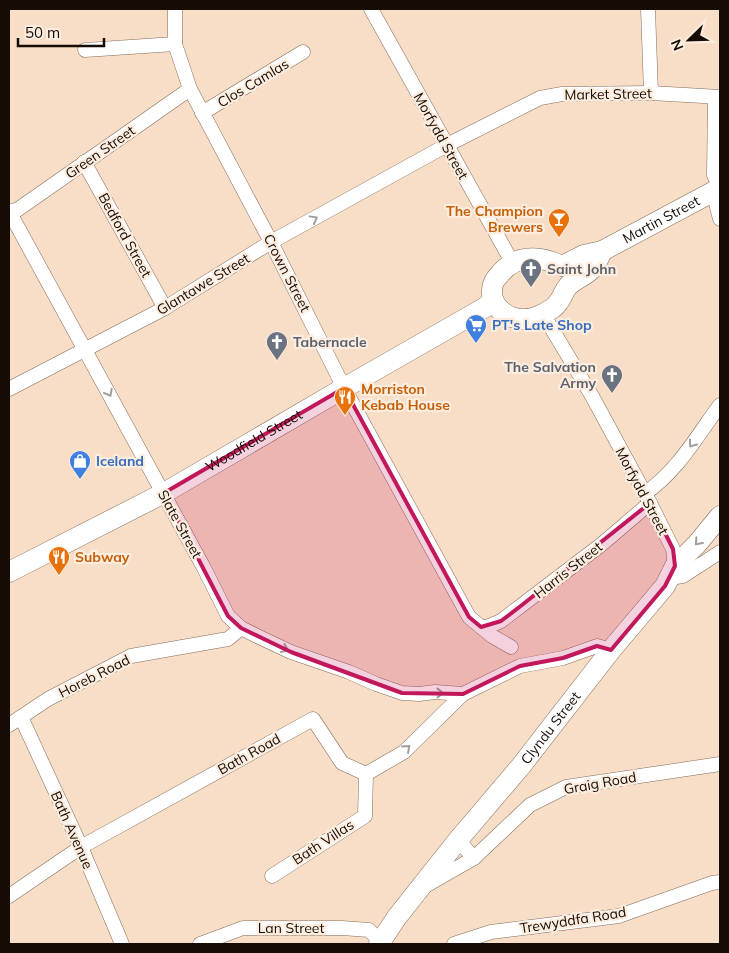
<svg xmlns="http://www.w3.org/2000/svg" width="729" height="953" font-family="Mulish,sans-serif">
  <rect width="100%" height="100%" fill="#f8ddc7"/>
  <g fill="none" stroke-linecap="round" stroke-linejoin="round">
    <g stroke="#846d59" stroke-width="15">
      <g id="street">
        <path d="M175,9V44L190,89L271,242L344,388L469,617L492,636L511,647"/>
        <path d="M371,9L512,262"/>
        <path d="M648,9L651,93"/>
        <path d="M85,50L175,44"/>
        <path d="M715,97L714,175L720,188"/>
        <path d="M202,113L303,52"/>
        <path d="M84,162L165,308"/>
        <path d="M713,191L720,219"/>
        <path d="M9,211L204,568L228,616L241,628L257,636L291,652L349,672L376,684L402,693L419,694L435,692L463,694"/>
        <path d="M9,211L17,210L190,89"/>
        <path d="M543,314L592,396L650,503L673,549L675,566"/>
        <path d="M9,389L165,308L271,242L447,145L540,98L562,94L651,93L720,97"/>
        <path d="M644,494C677,472 697,436 720,405"/>
        <path d="M669,578L683,576L720,552"/>
        <path d="M481,627H487L501,621L522,605L602,544L650,503"/>
        <path d="M21,717L81,847L122,944"/>
        <path d="M9,725L48,699L131,656L228,639L241,628"/>
        <path d="M366,774L404,752L463,694L520,666L563,658L597,646L611,650"/>
        <path d="M458,840L474,858L530,805L566,787L720,764"/>
        <path d="M272,876L365,816L366,774"/>
        <path d="M427,885L474,858"/>
        <path d="M9,896L81,847L313,719L342,763L366,774"/>
        <path d="M200,944L243,928H342L369,930L380,941"/>
        <path d="M454,944L491,932L619,916L712,883L720,882"/>
      </g>
    </g>
    <g stroke="#846d59" stroke-width="21">
      <g id="secondary">
        <path d="M562,266C541,256 517,253 500,274C496,278 492,284 492,290C491,308 509,320 525,319C534,319 546,313 553,308C563,300 562,293 568,286C575,279 586,276 593,268C597,264 599,257 602,251"/>
        <path id="s1" d="M562,266L584,255L602,251L720,188"/>
        <path id="s2" d="M9,572L164,493L344,388L484,308L493,301"/>
        <path id="s3" d="M379,944L397,917L458,840L521,766L611,650L665,586L675,566L697,544L720,516"/>
      </g>
    </g>
    <use href="#street" stroke="#fff" stroke-width="14"/>
    <use href="#secondary" stroke="#fff" stroke-width="20"/>
  </g>
  <defs><path id="oneway-chevron" d="M-2-3.5L2.5 0L-2 3.5" fill="none" stroke-width="1.6" stroke-linecap="round" stroke-linejoin="round" transform="scale(1.25)"/></defs>
  <g stroke="#a19e9b">
    <use href="#oneway-chevron" transform="translate(314 219) rotate(-29)"/>
    <use href="#oneway-chevron" transform="translate(109 393) rotate(62)"/>
    <use href="#oneway-chevron" transform="translate(692 444) rotate(126)"/>
    <use href="#oneway-chevron" transform="translate(698 542) rotate(132)"/>
    <use href="#oneway-chevron" transform="translate(285 649) rotate(24)"/>
    <use href="#oneway-chevron" transform="translate(440 693)"/>
    <use href="#oneway-chevron" transform="translate(407 748) rotate(-42)"/>
  </g>
  <path fill="#c2185b" fill-opacity="0.2" stroke="#c2185b" stroke-width="4" stroke-linejoin="round" d="M344,388L469,617L481,627L501,621L522,605L650,503L673,549L675,566L665,586L611,650L597,646L563,658L520,666L463,694L402,693L291,652L241,628L228,616L164,493Z"/>
  <defs>
    <g id="bar-pin" transform="scale(1.125)"><path d="M0 17L-7.5 6A9.5 9.5 0 1 1 7.5 6Z" fill="#e8710a" stroke="#fdeddf"/><path d="M-6-5H6L.8 .8V4.5H3.5V6h-7V4.5H-.8V.8Z" fill="#fff"/></g>
    <g id="church-pin" transform="scale(1.125)"><path d="M0 17L-7.5 6A9.5 9.5 0 1 1 7.5 6Z" fill="#6b7280" stroke="#fdeddf"/><path d="M-1.2-6h2.4v3.5h3.3v2.4h-3.3V6h-2.4V-.1h-3.3v-2.4h3.3Z" fill="#fff"/></g>
    <g id="supermarket-pin" transform="scale(1.125)"><path d="M0 17L-7.5 6A9.5 9.5 0 1 1 7.5 6Z" fill="#3f7fe0" stroke="#fdeddf"/><path d="M-6-5.5h2.5l.6 2H6L4.5 2H-2.5L-4.4-4H-6ZM-1.5 3.2a1.3 1.3 0 1 0 .1 0ZM3 3.2a1.3 1.3 0 1 0 .1 0Z" fill="#fff"/></g>
    <g id="restaurant-pin" transform="scale(1.125)"><path d="M0 17L-7.5 6A9.5 9.5 0 1 1 7.5 6Z" fill="#e8710a" stroke="#fdeddf"/><path d="M-5-6h1v4h1v-4h1v4h1v-4h1v5L-1.5 .5V6h-2V.5L-5-1ZM5-6V6H3V1.5H1.5Q1.5-4 5-6Z" fill="#fff"/></g>
    <g id="shop-pin" transform="scale(1.125)"><path d="M0 17L-7.5 6A9.5 9.5 0 1 1 7.5 6Z" fill="#3f7fe0" stroke="#fdeddf"/><path d="M-5-2.5h2.3a2.7 3.5 0 0 1 5.4 0H5L5.5 6h-11ZM-1.5-2.5h3a1.5 2.3 0 0 0-3 0Z" fill="#fff"/></g>
  </defs>
  <g fill-rule="evenodd">
    <use href="#bar-pin" x="559" y="219"/>
    <use href="#church-pin" x="531" y="269"/>
    <use href="#supermarket-pin" x="476" y="325"/>
    <use href="#church-pin" x="277" y="342"/>
    <use href="#church-pin" x="612" y="375"/>
    <use href="#restaurant-pin" x="345" y="397"/>
    <use href="#shop-pin" x="80" y="461"/>
    <use href="#restaurant-pin" x="59" y="557"/>
  </g>
  <g text-anchor="middle" dominant-baseline="central" stroke-width="4.5" stroke-linejoin="round" paint-order="stroke">
    <g font-size="14" fill="#150c05" stroke="#fdeddf">
      <text transform="translate(253 83) rotate(-31)">Clos Camlas</text>
      <text transform="translate(608 94) rotate(-1)">Market Street</text>
      <text transform="translate(441 136) rotate(61)">Morfydd Street</text>
      <text transform="translate(100 152) rotate(-35)">Green Street</text>
      <text stroke="none"><textPath href="#s1" startOffset="110">Martin Street</textPath></text>
      <text transform="translate(125 235) rotate(61)">Bedford Street</text>
      <text transform="translate(287 273) rotate(63)">Crown Street</text>
      <text transform="translate(203 284) rotate(-31)">Glantawe Street</text>
      <text stroke="none"><textPath href="#s2" startOffset="278">Woodfield Street</textPath></text>
      <text transform="translate(642 491) rotate(62)">Morfydd Street</text>
      <text transform="translate(180 524) rotate(61)">Slate Street</text>
      <text transform="translate(568 570) rotate(-38)">Harris Street</text>
      <text transform="translate(94 676) rotate(-27)">Horeb Road</text>
      <text stroke="none"><textPath href="#s3" startOffset="276">Clyndu Street</textPath></text>
      <text transform="translate(249 754) rotate(-29)">Bath Road</text>
      <text transform="translate(600 783) rotate(-10)">Graig Road</text>
      <text transform="translate(72 830) rotate(66)">Bath Avenue</text>
      <text transform="translate(323 842) rotate(-33)">Bath Villas</text>
      <text transform="translate(573 920) rotate(-9)">Trewyddfa Road</text>
      <text x="291" y="928">Lan Street</text>
    </g>
    <g font-size="14" font-weight="bold" fill="#c56008" stroke="#fdeddf" text-anchor="start">
      <text x="543" y="211" text-anchor="end">The Champion<tspan x="543" dy="16">Brewers</tspan></text>
      <text x="361" y="389">Morriston<tspan x="361" dy="16">Kebab House</tspan></text>
      <text x="75" y="557">Subway</text>
    </g>
    <g font-size="14" font-weight="bold" fill="#5b616d" stroke="#fdeddf" text-anchor="start">
      <text x="547" y="269">Saint John</text>
      <text x="293" y="342">Tabernacle</text>
      <text x="596" y="367" text-anchor="end">The Salvation<tspan x="596" dy="16">Army</tspan></text>
    </g>
    <g font-size="14" font-weight="bold" fill="#366cbe" stroke="#fdeddf" text-anchor="start">
      <text x="492" y="325">PT's Late Shop</text>
      <text x="96" y="461">Iceland</text>
    </g>
  </g>
  <rect width="729" height="953" fill="none" stroke="#150c05" stroke-width="20"/>
  <g transform="translate(689 40) rotate(247)" stroke="#fdeddf" stroke-width="4" paint-order="stroke">
  <path d="M0-4L9 19L0 12L-9 19Z" fill="#150c05"/>
  <text y="-8" font-size="14" font-weight="bold" text-anchor="middle" fill="#150c05">N</text>
  </g>
  <path d="M18 38v8h86v-8" fill="none" stroke="#150c05" stroke-width="2.5"/>
  <text x="25" y="38" font-size="15" fill="#150c05" stroke="#fdeddf" stroke-width="4" paint-order="stroke">50 m</text>
</svg>
